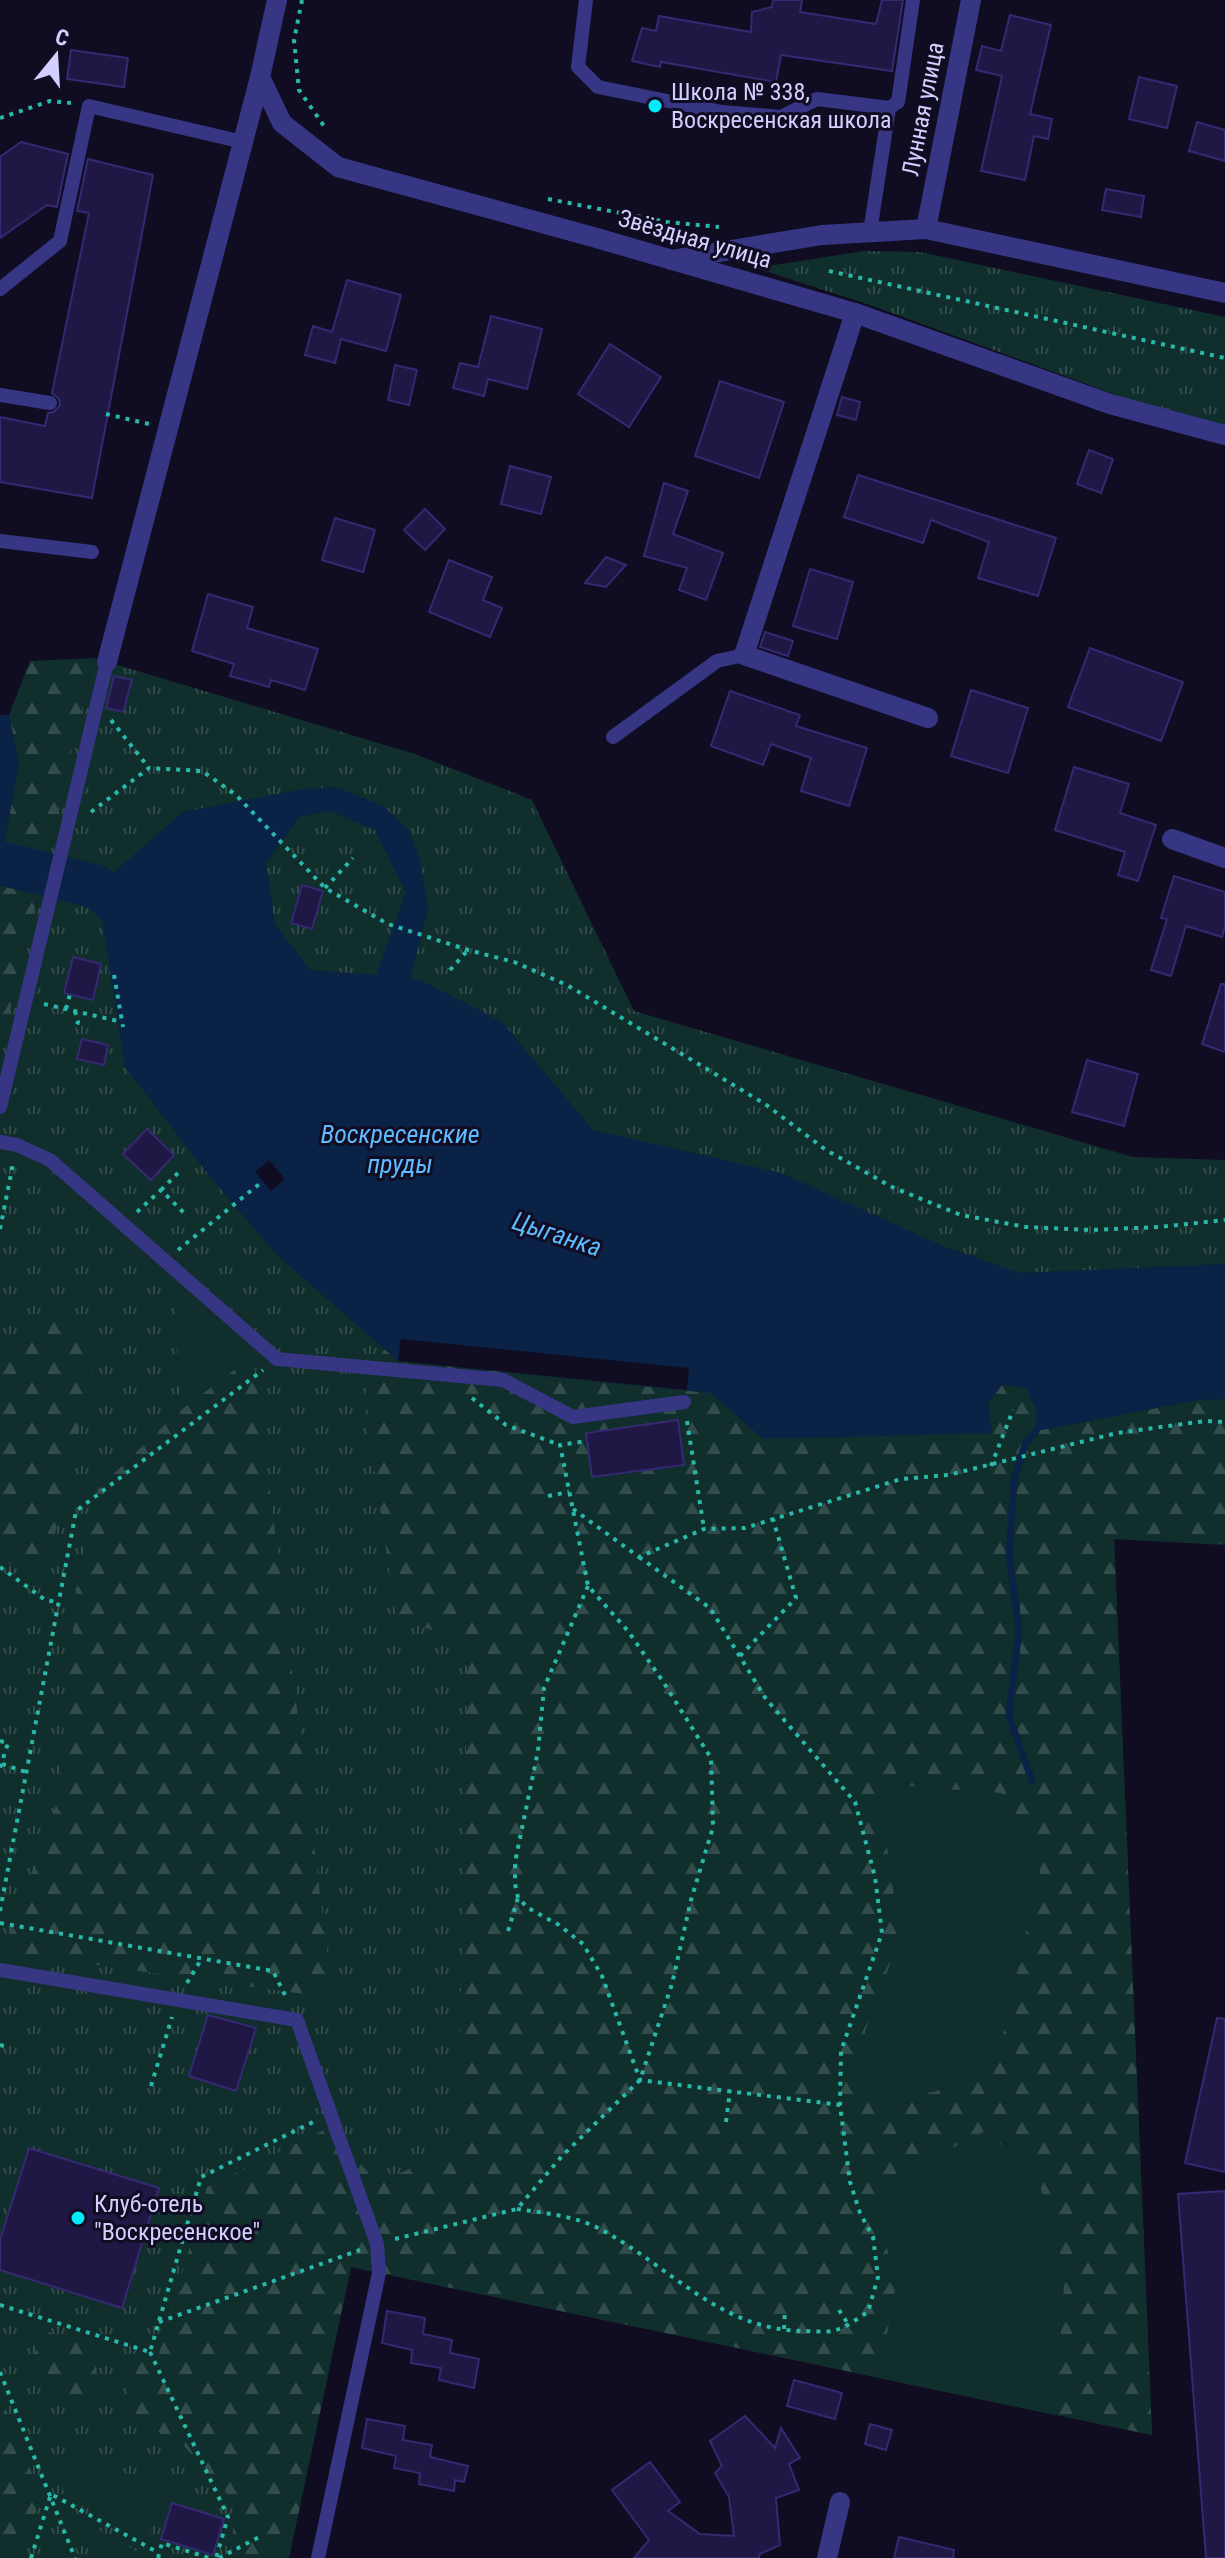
<svg xmlns="http://www.w3.org/2000/svg" width="1225" height="2558" font-family="'Roboto Condensed',sans-serif">
  <defs>
    <pattern id="grass-tufts" width="24" height="20" patternUnits="userSpaceOnUse" patternTransform="scale(2)"><rect width="24" height="20" fill="#102e2b"/><path d="M3 7l-1-3M5 7V3M7 7l1-3M15 17l-1-3M17 17v-4M19 17l1-3" fill="none" stroke="#324b4b"/></pattern>
    <pattern id="forest-firs" width="22" height="20" patternUnits="userSpaceOnUse" patternTransform="scale(2)"><rect width="22" height="20" fill="#102e2b"/><path d="M5 1l3.5 6h-7zM16 11l3.5 6h-7z" fill="#324b4b"/></pattern>
  </defs>
  <rect width="100%" height="100%" fill="#100d23"/>
  <g fill="url(#grass-tufts)">
    <path d="M864,251L920,252L1225,317V426L1130,400L870,305L756,268Z"/>
    <path d="M94,658L415,754L532,800L634,1011L1133,1157L1225,1160V1545L1114,1539L1152,2435L351,2267L288,2558H0V1053Z"/>
  </g>
  <g fill="url(#forest-firs)">
    <path d="M94,658L0,1053V862L19,765L9,715L30,661Z"/>
    <path d="M175,1287L253,1356L333,1998L3,1952L57,1802L77,1588L98,1489L180,1410Z"/>
    <path d="M47,1308L100,1339L50,1555L0,1566V1360L15,1355Z"/>
    <path d="M384,1349L399,1361L711,1393L763,1439L991,1433L988,1403L1002,1385L1026,1388L1036,1409V1431L1199,1400L1225,1399V1544L1114,1539L1152,2435L351,2267L289,2558H231L235,2503L184,2446L127,2415L129,2366L159,2354L207,2187L326,2129L378,2182L458,2149L468,1642L396,1618L364,1397Z"/>
    <path d="M49,2332L95,2346L98,2393L49,2401L26,2365Z"/>
    <path d="M0,2395L41,2496L22,2558H0Z"/>
  </g>
  <g fill="#102e2b">
    <path d="M175,1287L253,1356L181,1410Z"/>
    <path d="M878,1784L1001,1793L1040,1871L997,2061L934,2092L859,2100L865,2032L900,1937Z"/>
    <path d="M983,2132L1035,2169L1065,2271L1055,2415L879,2378L895,2290L878,2200L924,2163Z"/>
    <path d="M72,2458L164,2487L148,2539L63,2490Z"/>
    <path d="M76,2517L143,2555L142,2558H92Z"/>
  </g>
  <g fill="#092246" fill-rule="evenodd">
    <path d="M0,715H9L19,765L0,862Z"/>
    <path d="M335,787L383,806L408,829L420,859L428,910L410,979L420,980L502,1022L593,1130L781,1173L943,1246L1019,1273L1225,1264V1399L1199,1400L1036,1431V1409L1026,1388L1002,1385L988,1403L992,1433L763,1439L711,1393L398,1361L277,1255L211,1178L125,1067L97,887L183,812L303,789ZM330,811L375,830L406,892L376,975L310,970L275,924L266,864L299,817Z"/>
  </g>
  <g fill="#100d23">
    <path d="M269,1160L285,1179L271,1191L255,1172Z"/>
    <path d="M401,1339L689,1368L687,1390L398,1361Z"/>
  </g>
  <g fill="none" stroke-linecap="round" stroke-linejoin="round">
    <path stroke="#092246" stroke-width="7" d="M1032,1781L1009,1716L1019,1629L1009,1556L1014,1479L1025,1444L1036,1431"/>
    <path stroke="#092246" stroke-width="44" d="M0,863L97,887L142,925"/>
  </g>
  <g fill="#1f1845" stroke="#342972" stroke-width="2">
    <path d="M773,0H802L800,12L876,24L882,0H903L892,71L781,55L776,82L661,62L660,67L632,61L642,28L656,31L659,16L751,32L752,12L772,7Z"/>
    <path d="M1010,15L1051,25L1030,114L1052,119L1048,139L1034,136L1025,180L981,171L1002,76L976,70L982,46L1001,51Z"/>
    <path d="M71,50L128,58L124,87L67,79Z"/>
    <path d="M1139,77L1177,86L1167,128L1129,119Z"/>
    <path d="M1197,122L1225,130V161L1189,151Z"/>
    <path d="M21,142L68,154L57,207L47,205L0,238V157Z"/>
    <path d="M88,159L153,175L92,498L0,482V417L45,426L48,413L54,412L60,405L59,399L52,393L89,213L77,211Z"/>
    <path d="M1106,189L1144,196L1141,217L1102,210Z"/>
    <path d="M347,280L401,295L386,351L341,339L335,363L305,355L313,326L332,332Z"/>
    <path d="M491,316L542,329L527,389L488,379L484,396L453,388L460,363L478,367Z"/>
    <path d="M610,344L661,377L629,427L578,394Z"/>
    <path d="M395,365L417,370L409,405L388,400Z"/>
    <path d="M720,381L784,402L759,478L695,456Z"/>
    <path d="M842,397L860,402L856,420L837,415Z"/>
    <path d="M1089,450L1113,459L1101,493L1077,484Z"/>
    <path d="M510,466L551,477L541,514L501,504Z"/>
    <path d="M858,475L1056,538L1038,596L978,578L989,542L931,520L923,543L844,517Z"/>
    <path d="M664,483L688,491L673,534L723,553L706,600L679,590L687,568L644,556Z"/>
    <path d="M425,509L445,529L425,550L404,530Z"/>
    <path d="M335,518L375,530L363,572L322,560Z"/>
    <path d="M606,557L626,565L606,587L585,583Z"/>
    <path d="M449,560L492,577L483,600L502,608L490,637L429,612Z"/>
    <path d="M810,569L853,582L837,639L793,626Z"/>
    <path d="M208,594L253,607L247,628L318,649L305,690L271,680L269,687L230,676L234,664L192,651Z"/>
    <path d="M765,632L793,641L788,656L760,647Z"/>
    <path d="M1090,648L1183,682L1161,741L1068,707Z"/>
    <path d="M114,676L132,680L123,712L106,708Z"/>
    <path d="M971,690L1028,708L1008,773L951,756Z"/>
    <path d="M730,691L800,715L796,726L867,748L849,806L801,791L811,758L771,744L763,765L711,746Z"/>
    <path d="M1074,767L1129,784L1120,813L1156,825L1138,881L1118,875L1125,852L1055,830Z"/>
    <path d="M1174,876L1225,892V927L1222,937L1186,926L1171,976L1151,970L1167,919L1161,918Z"/>
    <path d="M302,885L323,891L312,929L291,923Z"/>
    <path d="M73,957L101,964L93,1000L64,993Z"/>
    <path d="M1221,984H1225V1052L1202,1044Z"/>
    <path d="M82,1039L108,1045L104,1065L77,1059Z"/>
    <path d="M1087,1060L1138,1074L1124,1126L1072,1112Z"/>
    <path d="M147,1129L174,1155L151,1180L123,1154Z"/>
    <path d="M678,1420L684,1465L592,1477L586,1433Z"/>
    <path d="M208,2015L256,2028L236,2091L189,2076Z"/>
    <path d="M1217,2018L1225,2019V2172L1185,2163Z"/>
    <path d="M29,2148L159,2188L122,2308L0,2270V2240Z"/>
    <path d="M1225,2191V2558H1206L1178,2194Z"/>
    <path d="M387,2311L425,2318L423,2334L452,2340L450,2353L479,2359L474,2388L439,2380L441,2368L411,2363L412,2350L382,2343Z"/>
    <path d="M794,2380L842,2393L835,2419L787,2406Z"/>
    <path d="M745,2416L775,2448L781,2428L800,2458L789,2464L799,2490L776,2498L780,2545L760,2554L759,2558H634L649,2540L612,2490L650,2462L680,2502L668,2511L700,2534L734,2536L729,2497L715,2473L722,2466L710,2441Z"/>
    <path d="M367,2419L405,2426L403,2440L432,2445L430,2457L468,2466L464,2482L455,2480L454,2491L419,2484L420,2473L394,2468L396,2456L362,2448Z"/>
    <path d="M870,2424L892,2430L886,2450L865,2444Z"/>
    <path d="M172,2503L224,2519L213,2555L161,2539Z"/>
    <path d="M899,2537L954,2550L953,2558H894Z"/>
  </g>
  <g fill="none" stroke-linecap="round" stroke-linejoin="round">
    <g stroke="#29b9aa" stroke-width="4" stroke-dasharray="4 6" stroke-linecap="butt">
      <path d="M302,0L294,40L299,90L324,126"/>
      <path d="M0,118L50,101L71,103"/>
      <path d="M548,199L667,222L719,227"/>
      <path d="M829,271L1225,358"/>
      <path d="M106,414L149,424"/>
      <path d="M111,720L149,768"/>
      <path d="M91,812L149,768L202,771L236,795L325,888L388,924L468,950L514,962L567,985L765,1104L826,1150L892,1187L961,1215L1026,1227L1091,1230L1159,1227L1225,1220"/>
      <path d="M325,888L353,858"/>
      <path d="M450,970L468,950"/>
      <path d="M114,975L123,1027"/>
      <path d="M44,1004L122,1022"/>
      <path d="M66,1009L70,994"/>
      <path d="M75,1011L78,1022L76,1030"/>
      <path d="M161,1190L182,1169"/>
      <path d="M137,1212L161,1190L184,1213"/>
      <path d="M0,1229L13,1164"/>
      <path d="M178,1250L263,1181"/>
      <path d="M472,1398L506,1425L560,1445"/>
      <path d="M687,1421L704,1529"/>
      <path d="M991,1466L1013,1410"/>
      <path d="M548,1496L569,1492"/>
      <path d="M573,1509L639,1557L704,1529L745,1528L901,1479L948,1475L1117,1433L1205,1421L1225,1422"/>
      <path d="M0,1567L44,1599L58,1603"/>
      <path d="M588,1586L544,1688L538,1751L515,1862V1884L518,1898L528,1908L559,1925L583,1944L602,1976L640,2080L840,2105"/>
      <path d="M740,1656L796,1598L773,1519"/>
      <path d="M0,1741L8,1743L0,1768"/>
      <path d="M2,1764L26,1772"/>
      <path d="M0,1911L76,1511L263,1370"/>
      <path d="M0,1923L273,1971L287,1999"/>
      <path d="M508,1931L518,1898"/>
      <path d="M187,1983L202,1958"/>
      <path d="M0,2045L4,2046"/>
      <path d="M151,2086L172,2017"/>
      <path d="M726,2122L730,2091"/>
      <path d="M517,2209C544,2213 576,2216 600,2229C670,2266 720,2331 805,2331C815,2331 827,2333 836,2330C847,2327 858,2318 868,2312L878,2277L873,2237L860,2213L850,2182L840,2105L841,2051L882,1933L875,1877L855,1802L766,1699L710,1608L639,1557"/>
      <path d="M395,2239L517,2209L562,2156L640,2080L672,1984L691,1900L713,1827L711,1758L662,1680L628,1631L588,1586L560,1445L587,1441"/>
      <path d="M0,2305L150,2352L201,2177L315,2121"/>
      <path d="M839,2310L848,2324"/>
      <path d="M159,2322L360,2250"/>
      <path d="M784,2329L785,2311"/>
      <path d="M150,2352L228,2517L216,2558"/>
      <path d="M0,2372L75,2558"/>
      <path d="M31,2558L51,2494L159,2553"/>
      <path d="M158,2558L162,2543L209,2558"/>
      <path d="M219,2558L263,2535"/>
    </g>
    <g stroke="#363684" stroke-width="14">
      <path d="M586,0L578,67L598,87L722,112L781,117L817,99L889,108L898,102L913,0"/>
      <path d="M870,232L889,108"/>
      <path d="M0,289L60,241L89,106L243,142"/>
      <path d="M0,395L50,403"/>
      <path d="M0,541L92,552"/>
      <path d="M613,737L717,661L744,655"/>
      <path d="M0,1107L107,662"/>
      <path d="M0,1142L17,1145L50,1160L277,1359L503,1380L573,1417L684,1402"/>
      <path d="M0,1970L297,2020L377,2244L379,2273L318,2558"/>
    </g>
    <g stroke="#363684" stroke-width="20">
      <path d="M926,229L971,0"/>
      <path d="M671,260L822,235L926,229L1225,293"/>
      <path d="M855,313L744,655L928,718"/>
      <path d="M107,662L260,77"/>
      <path d="M1172,839L1225,858"/>
      <path d="M827,2558L840,2502"/>
    </g>
    <path stroke="#363684" stroke-width="20" d="M277,0L260,77L282,123L338,167L593,237L855,313L1110,404L1225,435"/>
  </g>
  <g fill="#00ecfa" stroke="#100d23" stroke-width="3">
    <circle cx="655" cy="106" r="8"/>
    <circle cx="78" cy="2218" r="8"/>
  </g>
  <g text-anchor="middle" dominant-baseline="central" stroke-width="6" stroke-linejoin="round" paint-order="stroke">
    <g font-size="24" fill="#d3cfff" stroke="#100d23" text-anchor="start">
      <text x="671" y="92">Школа № 338,<tspan x="671" dy="28">Воскресенская школа</tspan></text>
      <text x="94" y="2204">Клуб-отель<tspan x="94" dy="28">"Воскресенское"</tspan></text>
    </g>
    <g font-size="24" fill="#d3cfff" stroke="#100d23">
      <text transform="translate(923 109) rotate(-79)">Лунная улица</text>
      <text transform="translate(695 239) rotate(16)">Звёздная улица</text>
    </g>
    <g font-size="26" font-style="italic" fill="#5dbbff" stroke="#100d23">
      <text x="400" y="1134">Воскресенские<tspan x="400" dy="30">пруды</tspan></text>
      <text transform="translate(557 1234) rotate(18)">Цыганка</text>
    </g>
  </g>
  <g transform="translate(56 56) rotate(18)" stroke="#100d23" stroke-width="6" paint-order="stroke">
  <path d="M0-6L14 30L0 20L-14 30Z" fill="#d3cfff"/>
  <text y="-12" font-size="22" font-weight="bold" text-anchor="middle" fill="#d3cfff">С</text>
  </g>
</svg>
